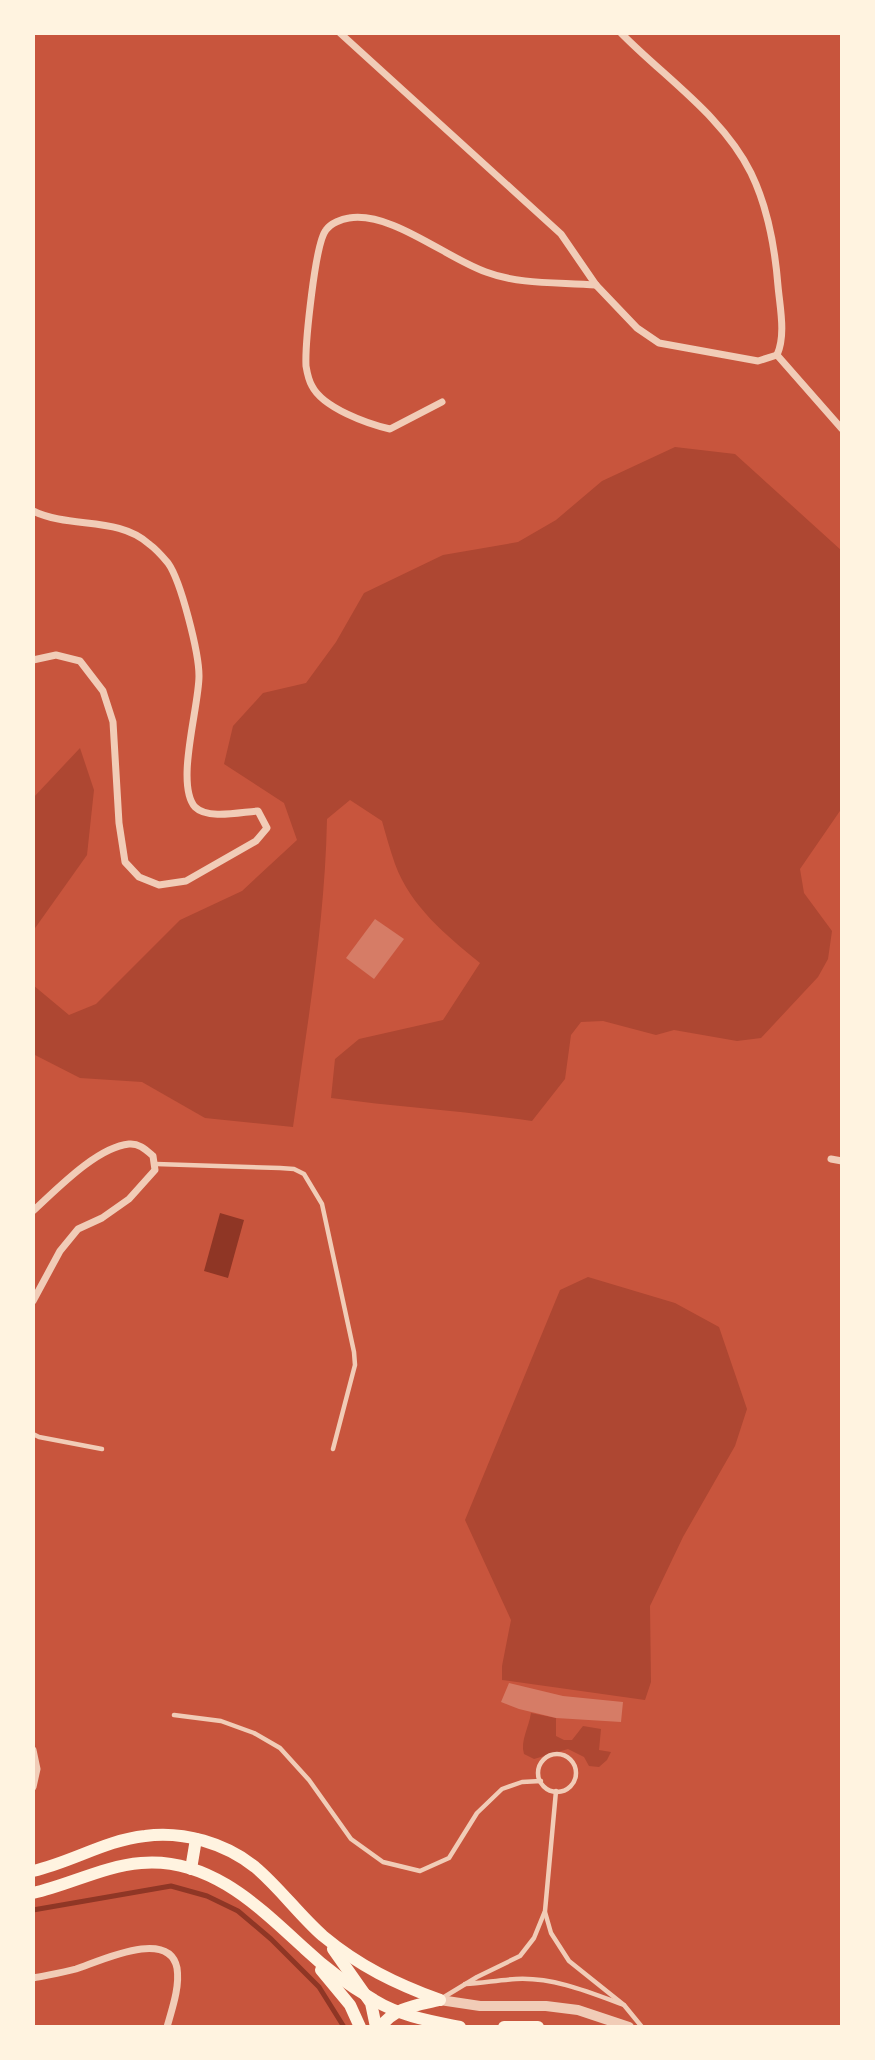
<svg xmlns="http://www.w3.org/2000/svg" width="875" height="2060" font-family="'Roboto Condensed',sans-serif">
  <rect width="100%" height="100%" fill="#c8553d"/>
  <g fill="#ae4732">
    <path d="M675,447L735,454L842,551V808L800,869L804,893L832,931L828,959L818,977L761,1038L737,1041L674,1030L656,1035L603,1021L581,1022L571,1035L565,1079L532,1121C465,1111 398,1107 331,1098L335,1059L359,1039L443,1020L480,963C446,935 411,907 395,864C390,850 386,835 382,821L350,800L327,819C325,923 307,1025 293,1127L205,1118L142,1082L80,1078L33,1054V985L69,1015L96,1004L180,920L242,891L297,840L284,803L224,764L233,726L263,693L306,683L336,642L364,593L443,555L518,542L556,520L602,481Z"/>
    <path d="M80,748L94,790L87,855L33,931V798Z"/>
    <path d="M588,1277L675,1303L719,1327L747,1409L735,1446L683,1537L650,1606L651,1682L645,1700L502,1680V1666L511,1620L465,1520L560,1290Z"/>
    <path d="M531,1713L556,1718V1736L564,1740H572L583,1726L601,1729L599,1750L611,1752L607,1760L599,1767L589,1766L584,1757L568,1749L534,1759L524,1754C520,1741 529,1727 531,1713Z"/>
  </g>
  <path fill="#8f3625" d="M220,1213L244,1220L228,1278L204,1271Z"/>
  <g fill="none" stroke-linecap="round" stroke-linejoin="round">
    <path stroke="#8f3625" stroke-width="5" d="M33,1910L171,1886L207,1896L238,1911L271,1939L319,1987L344,2027"/>
  </g>
  <g fill="#d67c66">
    <path d="M375,919L404,939L374,979L346,958Z"/>
    <path d="M509,1683L563,1696L623,1702L621,1722L556,1718L519,1709L501,1702Z"/>
  </g>
  <g fill="none" stroke-linecap="round" stroke-linejoin="round">
    <g stroke="#f1ccb7" stroke-width="4.5">
      <path d="M156,1164L280,1168L294,1169L304,1174L322,1204L354,1352L355,1365L333,1449"/>
      <path d="M33,1434L39,1437L102,1449"/>
      <path d="M174,1715L221,1721L254,1733L280,1748L309,1780L351,1839L383,1862L420,1871L449,1858L477,1813L502,1789L522,1782L541,1781"/>
      <circle cx="557" cy="1773" r="19"/>
      <path d="M545,1912L551,1933L569,1961L624,2005L642,2027"/>
      <path d="M465,1984C482,1983 499,1980 516,1979C553,1977 589,1992 624,2005"/>
      <path d="M444,1997L477,1977L520,1956L534,1938L545,1911L556,1791"/>
    </g>
    <g stroke="#f1ccb7" stroke-width="7">
      <path d="M340,33L561,234L596,285L637,328L659,343L758,361L777,355"/>
      <path d="M621,33C664,77 723,116 751,173C768,208 775,248 778,286C780,308 786,335 777,355"/>
      <path d="M777,355L842,429"/>
      <path d="M442,402L390,429C368,424 323,408 312,386C309,381 307,372 306,366C305,345 315,243 326,230C331,223 342,219 349,218C391,211 446,258 486,272C520,285 560,282 596,285"/>
      <path d="M33,511C71,529 118,516 149,544C156,549 163,557 168,563C181,581 199,653 199,676C199,707 175,784 195,807C208,820 241,812 258,811L267,828L256,841L186,881L159,885L139,877L125,862L119,823L113,722L103,691L80,661L56,655L33,660"/>
      <path d="M831,1159L842,1161"/>
      <path d="M33,1211C56,1190 97,1147 129,1144C139,1143 146,1150 153,1156L155,1170L129,1199L102,1218L78,1229L60,1251L33,1301"/>
      <path d="M33,1750L37,1769L33,1787"/>
      <path d="M33,1978C47,1975 62,1973 76,1969C98,1962 169,1927 177,1968C180,1987 172,2009 167,2027"/>
    </g>
    <path stroke="#f1ccb7" stroke-width="10" d="M440,2000L480,2006H546L578,2010L629,2027"/>
    <g stroke="#fff3e0" stroke-width="12">
      <path d="M191,1869L196,1839"/>
      <path d="M33,1871C72,1862 106,1840 145,1836C184,1831 225,1843 255,1867C280,1888 299,1915 323,1936C359,1966 396,1984 440,2000"/>
      <path d="M33,1893C69,1885 104,1866 141,1863C210,1857 259,1907 305,1949C326,1969 350,1986 374,2000C400,2016 430,2021 460,2027"/>
      <path d="M333,1949L371,2003L376,2027"/>
      <path d="M321,1970L350,2005L360,2027"/>
      <path d="M381,2027C394,2007 419,2005 439,2000"/>
      <path d="M504,2027H538"/>
    </g>
  </g>
  <rect width="875" height="2060" fill="none" stroke="#fff3e0" stroke-width="70"/>
</svg>
